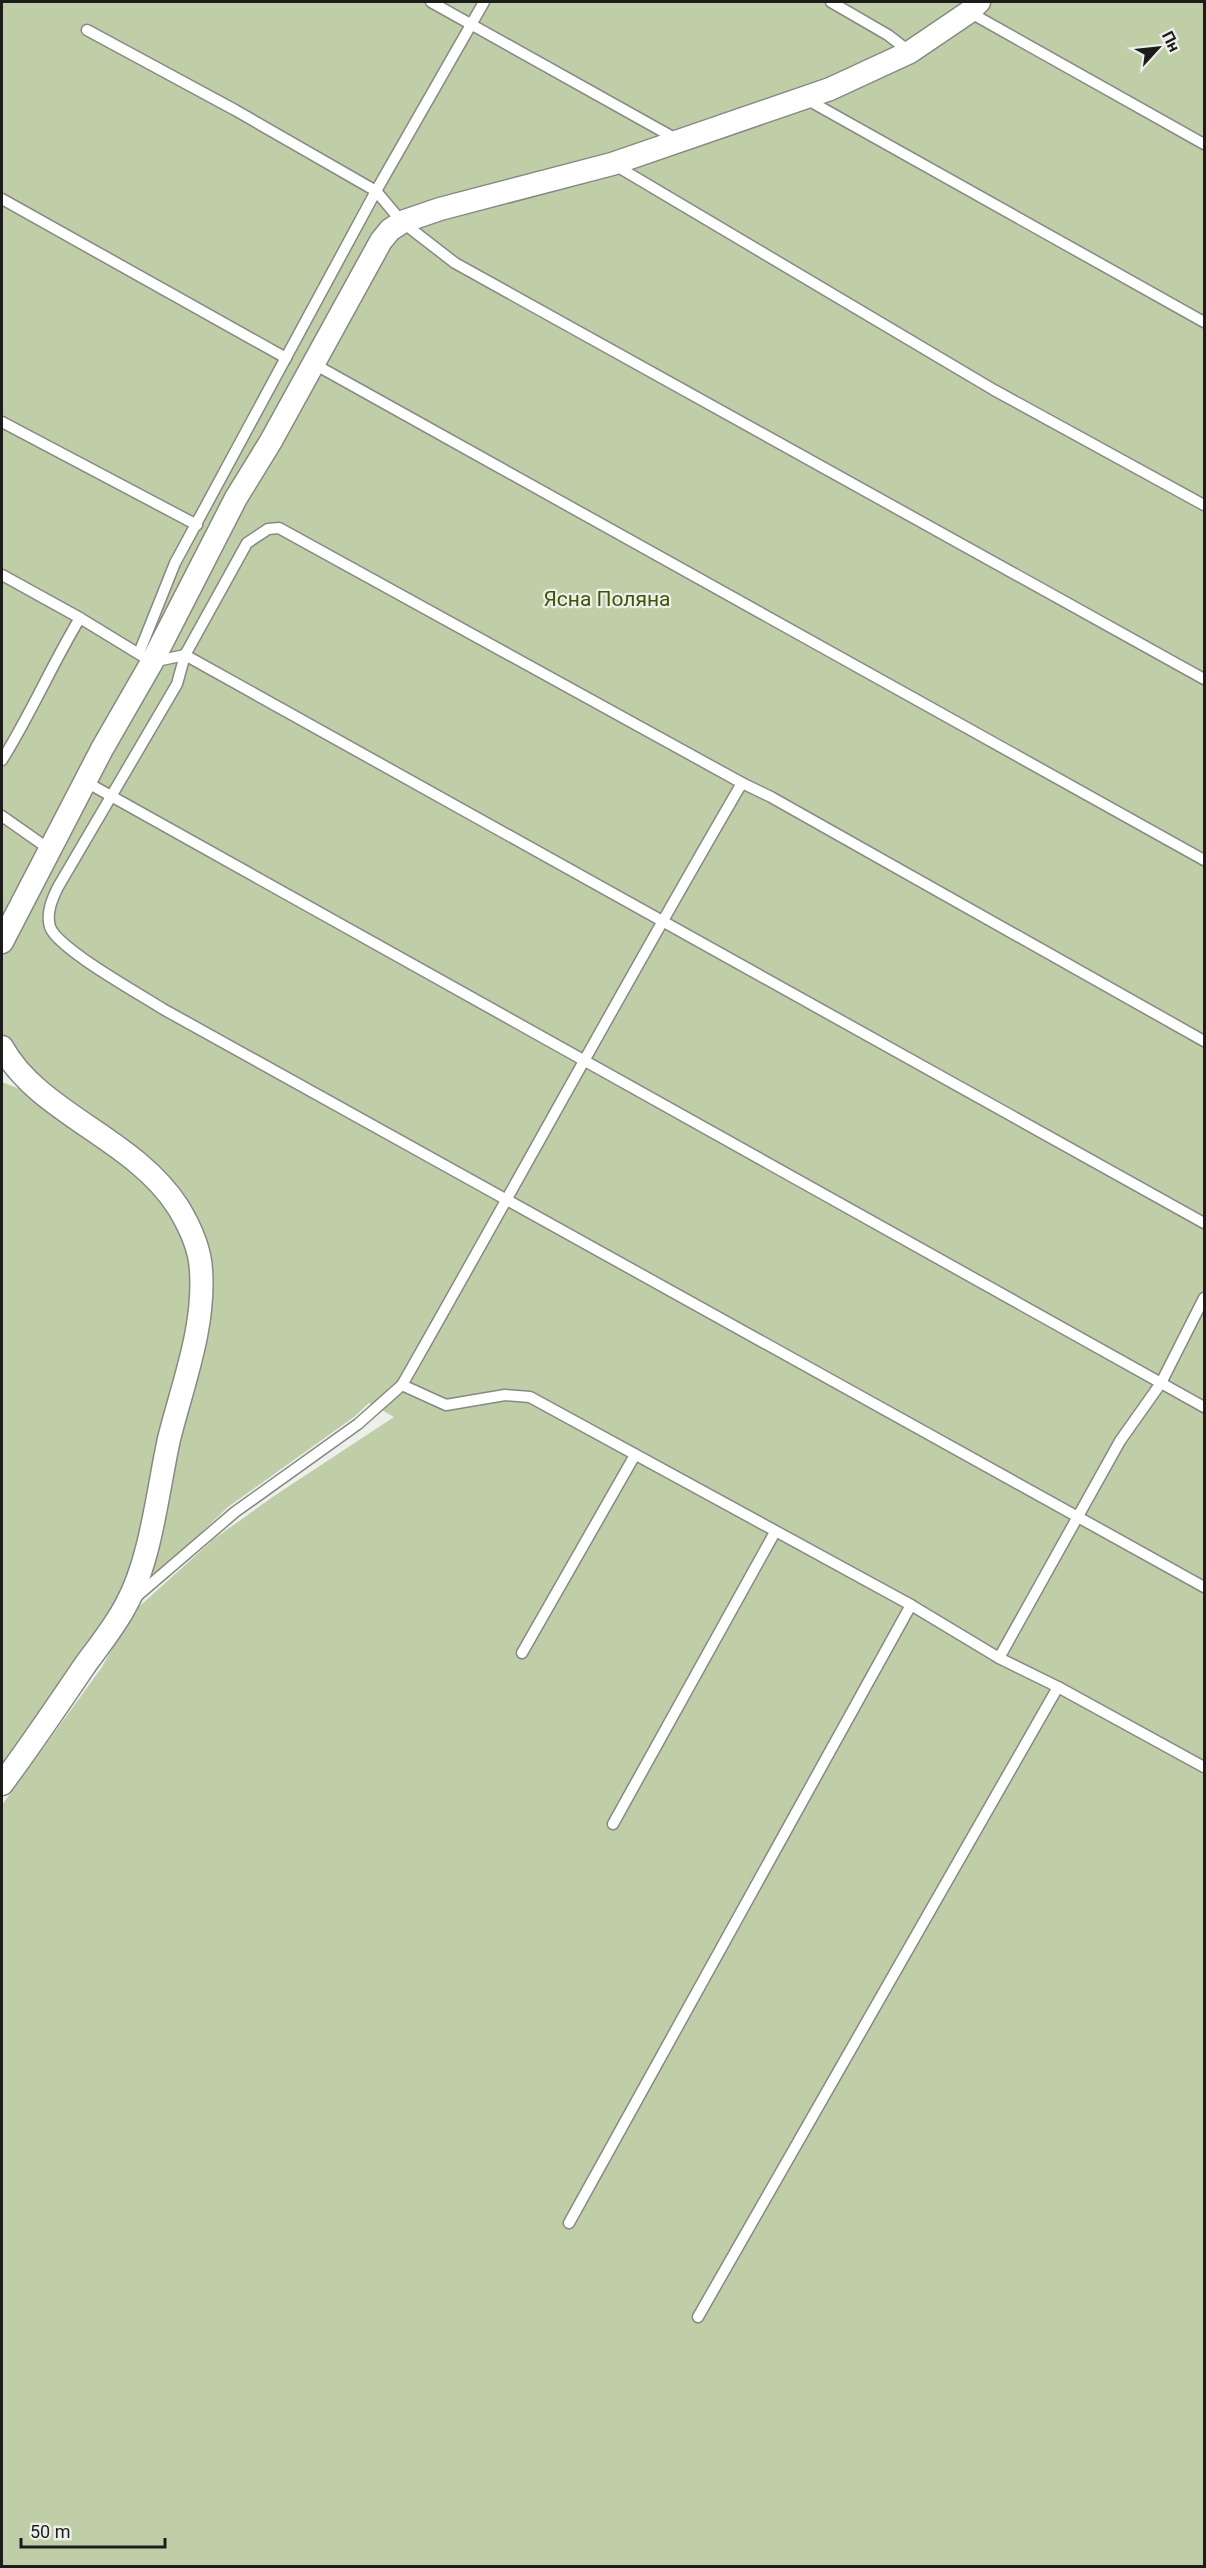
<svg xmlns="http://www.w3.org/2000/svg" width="1206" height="2568" font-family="Roboto,sans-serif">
  <rect width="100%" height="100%" fill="#edefea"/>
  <g fill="#c0cea8">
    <path d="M2,2H1204V2566H2V1805L102,1667L132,1613L214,1539L274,1496L394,1417L369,1403L354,1417L228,1507L164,1568L154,1573L151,1572L208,1299L163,1171L123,1136L36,1077L2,1070Z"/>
    <path d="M2,1082L33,1094L149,1184L185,1235L194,1295L146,1510L121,1600L2,1771Z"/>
  </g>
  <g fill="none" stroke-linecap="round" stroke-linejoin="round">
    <g stroke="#878984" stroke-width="13">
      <g id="service">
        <path d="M431,2L678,140"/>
        <path d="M831,2L888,35L910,52"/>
        <path d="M969,12L1204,144"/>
        <path d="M87,30L235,110L376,191L402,222L455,263L1204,679"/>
        <path d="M806,99L1204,322"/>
        <path d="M613,164L994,390L1204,505"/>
        <path d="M2,199L286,358"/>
        <path d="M314,364L1204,860"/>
        <path d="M2,422L197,525"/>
        <path d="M2,575L80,618L152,662L185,655L1204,1223"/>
        <path d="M139,653L175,563L376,191L484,2"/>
        <path d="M2,760C31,714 52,664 80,618"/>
        <path d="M86,782L1204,1407"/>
        <path d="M742,783C626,982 516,1185 402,1385L446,1405L505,1395L530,1397L911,1605L999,1658L1058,1687L1204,1767"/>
        <path d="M2,816L49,849"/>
        <path d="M1204,1041L771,797L742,783L279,528L268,529L247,543L185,655L177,684L58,887C52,899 46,913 50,927C58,949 140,994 163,1009L1204,1587"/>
        <path d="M137,1596L235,1512L358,1424L402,1385"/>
        <path d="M522,1653L635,1455"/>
        <path d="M999,1658L1120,1441L1161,1383L1204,1298"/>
        <path d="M613,1824L775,1532"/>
        <path d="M569,2223L911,1605"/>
        <path d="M698,2317L1058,1687"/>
      </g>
    </g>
    <g stroke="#878984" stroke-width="25">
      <g id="minor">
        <path d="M2,942L102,749L152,662L236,498L271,441L381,241L390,230L402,222L440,209L612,164L830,89L910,52L969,12L979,2"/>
        <path d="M2,1047C39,1114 134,1138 178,1207C189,1225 200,1249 201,1270C205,1328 183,1383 169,1439C158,1489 151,1560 126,1605C115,1626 99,1646 85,1665C58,1705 31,1745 2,1784"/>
      </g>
    </g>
    <use href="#service" stroke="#fff" stroke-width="10"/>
    <use href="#minor" stroke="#fff" stroke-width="22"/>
  </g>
  <g text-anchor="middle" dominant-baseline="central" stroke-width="4.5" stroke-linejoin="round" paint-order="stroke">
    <g font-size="21" fill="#3f5300" stroke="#edefea">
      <text x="607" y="599">Ясна Поляна</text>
    </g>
  </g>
  <rect width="1206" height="2568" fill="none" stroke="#1c1d1b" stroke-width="6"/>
  <g transform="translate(1158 48) rotate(63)" stroke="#edefea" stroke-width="4.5" paint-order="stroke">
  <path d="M0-4.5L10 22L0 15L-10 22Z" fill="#1c1d1b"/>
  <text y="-9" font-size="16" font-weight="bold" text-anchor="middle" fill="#1c1d1b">Пн</text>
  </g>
  <path d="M21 2538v9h144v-9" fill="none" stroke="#1c1d1b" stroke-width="3"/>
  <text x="30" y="2538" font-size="18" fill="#1c1d1b" stroke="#edefea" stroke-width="4.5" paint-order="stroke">50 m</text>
</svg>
